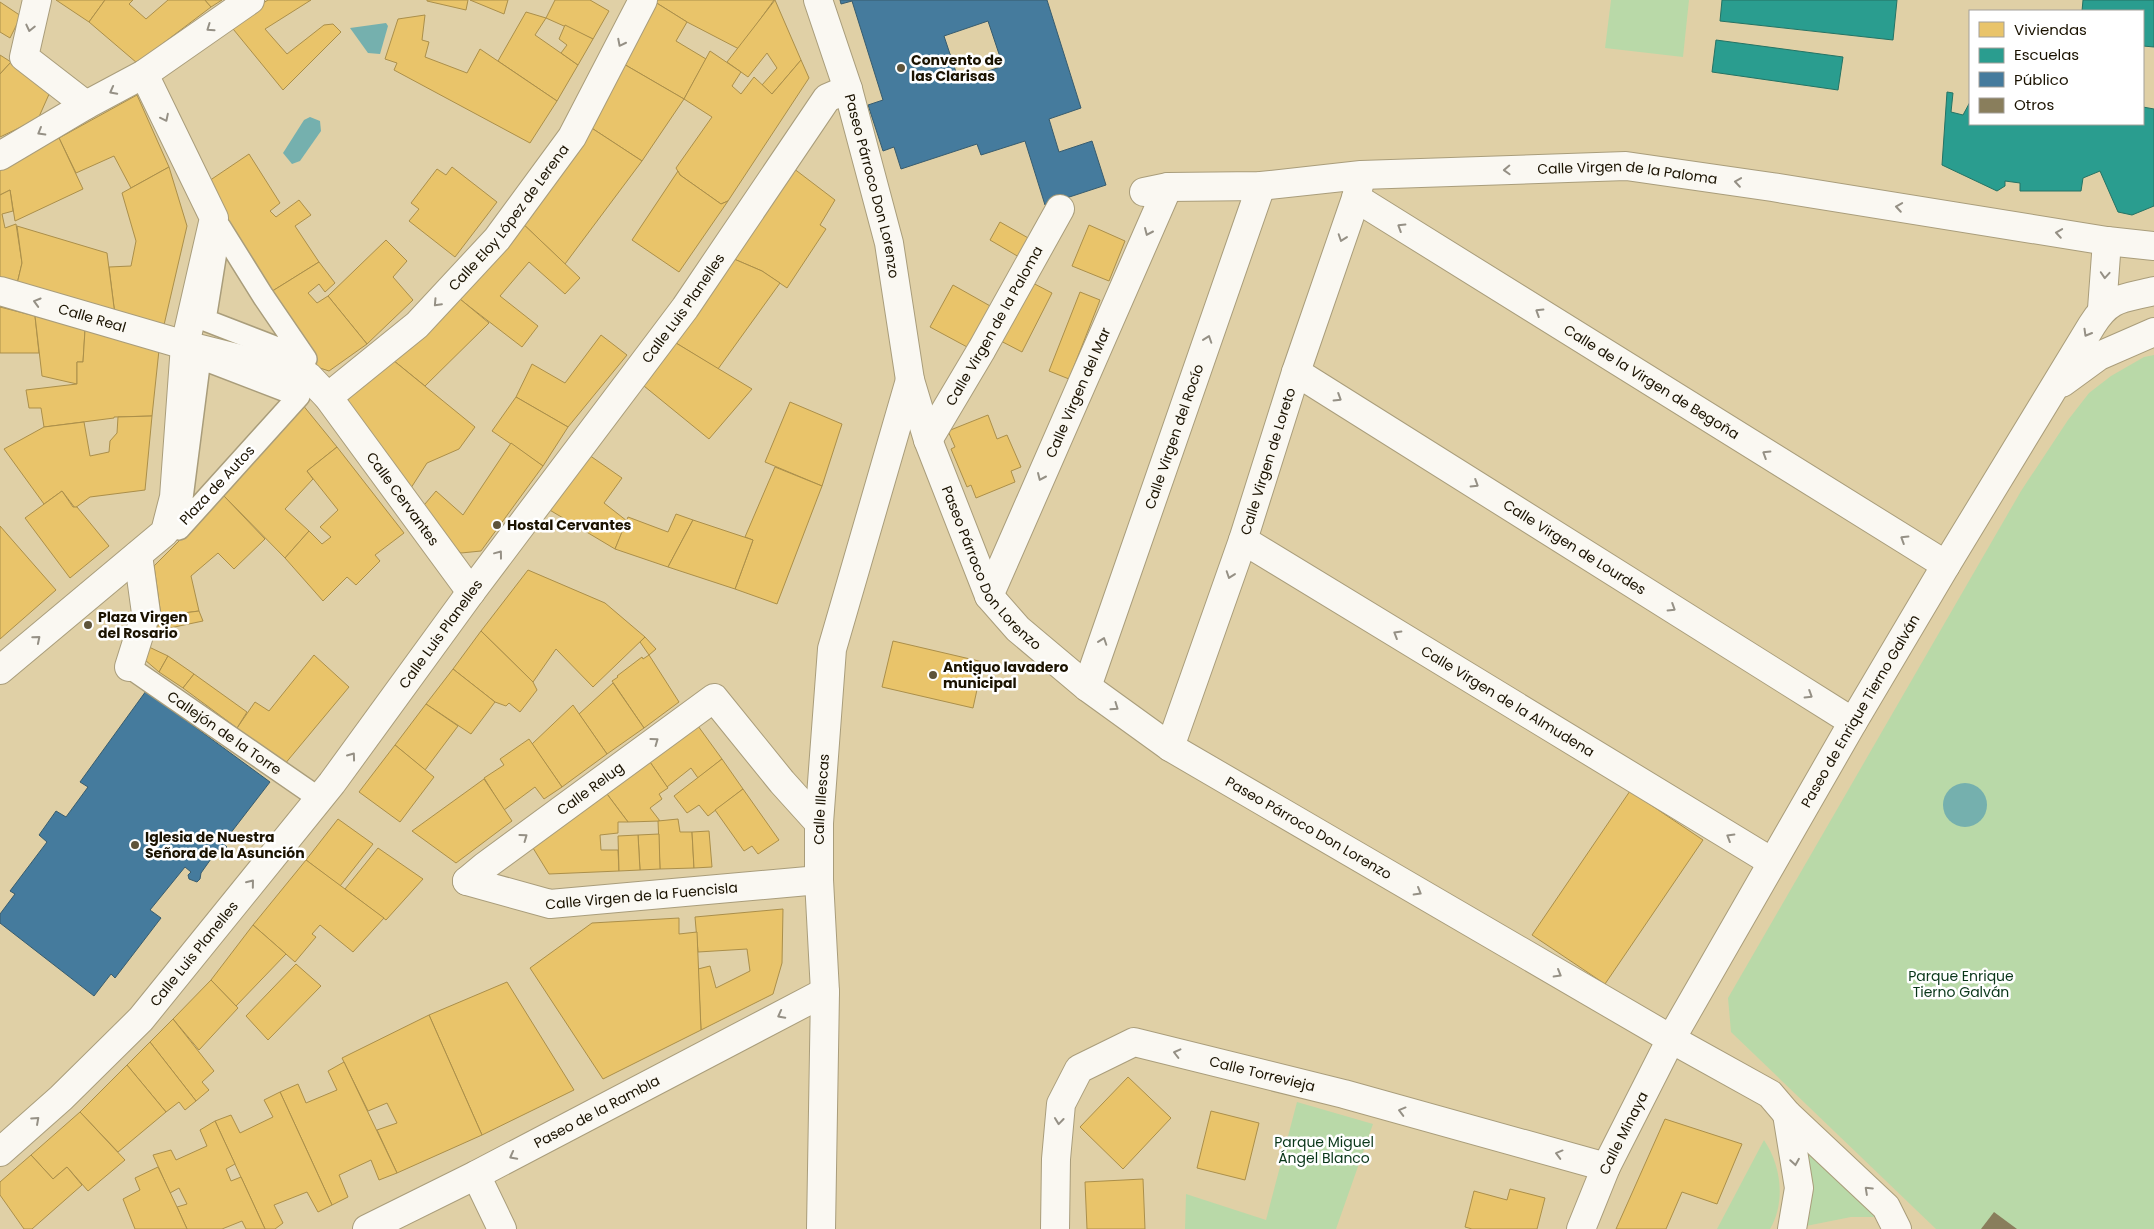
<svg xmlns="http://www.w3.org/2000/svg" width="2154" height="1229" font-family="Poppins,sans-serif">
  <rect width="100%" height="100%" fill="#e0d0a6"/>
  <g fill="#b9d9a8">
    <path d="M1611,0H1689L1683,57L1605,48Z"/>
    <path d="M2154,355V1229H1936L1731,1032L1728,998L2021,491L2068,420L2089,393L2111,376L2144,357Z"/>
    <path d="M1297,1102L1373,1124L1336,1229H1185L1186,1194L1266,1220Z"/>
    <path d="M1764,1140C1781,1165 1786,1202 1770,1229H1717Z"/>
    <path d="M1805,1148L1875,1217H1851L1806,1226L1811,1195Z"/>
  </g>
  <g fill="#75b0ae">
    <path d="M386,23L388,26L380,54L368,53L350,28Z"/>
    <path d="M310,117L320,121L321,131L300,161L292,164L283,153L304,120Z"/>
    <circle cx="1965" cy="805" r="22"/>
  </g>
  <g fill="#e9c46a" stroke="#ab8f4a">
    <path d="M56,0H105L89,22Z"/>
    <path d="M105,0H133L129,4L146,19L168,0H205L211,7L137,63L89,22Z"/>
    <path d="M205,0H222L211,7Z"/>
    <path d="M268,0H311L265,29L287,54L324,25L333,24L341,32L283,90L229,24Z"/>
    <path d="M427,0H468L466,10L427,1Z"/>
    <path d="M470,0H508L504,14Z"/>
    <path d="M555,0H590L609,11L593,39L546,18Z"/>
    <path d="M656,0H774L739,49L687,22L655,2Z"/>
    <path d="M775,0L801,60L772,94L762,85L777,68L767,53L748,77L727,62Z"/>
    <path d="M0,2L21,16L10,38L0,32Z"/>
    <path d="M655,2L687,22L676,41L706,59L684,99L622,63Z"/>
    <path d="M526,12L546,18L535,35L578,65L557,101L498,61Z"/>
    <path d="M425,15L422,40L429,42L425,57L467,73L480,49L557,101L530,143L394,70L397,63L385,59L398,19Z"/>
    <path d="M565,25L593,39L578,65L561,53L567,45L559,39Z"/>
    <path d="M710,51L741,72L732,86L741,94L754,77L772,94L801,60L809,78L728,201L721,204L680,175L676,168L712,117L684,99Z"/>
    <path d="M0,55L11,62L0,74Z"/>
    <path d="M11,62L50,92L38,119L0,137V74Z"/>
    <path d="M622,63L684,99L642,161L587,125Z"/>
    <path d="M137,95L169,167L131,188L114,156L76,173L59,138Z"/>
    <path d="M587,125L642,161L565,264L519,220Z"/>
    <path d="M59,138L83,189L15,221L10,190L0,195V167Z"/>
    <path d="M249,154L280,203L270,211L276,217L299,200L311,215L295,226L319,262L266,295L203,185Z"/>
    <path d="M169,167L187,226L164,325L115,315L109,267L131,266L136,241L122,193Z"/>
    <path d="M452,167L497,202L455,257L409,221L419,209L411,203L437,169L446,175Z"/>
    <path d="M793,168L835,200L820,225L826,229L787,288L762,271L734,259Z"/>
    <path d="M678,171L680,175L721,204L728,201L679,272L632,240Z"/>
    <path d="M10,190L13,211L2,214L5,228L16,224L22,263L17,284L0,279V195Z"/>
    <path d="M519,220L580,278L565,294L529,262L500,296L538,326L522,347L457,297Z"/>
    <path d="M1000,222L1030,239L1019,257L990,240Z"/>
    <path d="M1089,225L1125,241L1109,281L1072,266Z"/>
    <path d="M17,226L107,253L115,315L17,284L22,263Z"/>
    <path d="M386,240L407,261L393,277L413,300L367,344L328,296Z"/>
    <path d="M734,259L762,271L780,283L718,369L676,343Z"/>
    <path d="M319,262L335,283L325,292L319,284L308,293L317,303L328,296L367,344L329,371L314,366L266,295Z"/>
    <path d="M1027,280L1052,293L1022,352L997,339Z"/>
    <path d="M953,285L992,307L969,348L930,327Z"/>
    <path d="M1080,292L1100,300L1069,379L1049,371Z"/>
    <path d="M454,294L489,323L425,386L388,356Z"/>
    <path d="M0,307L35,316L39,353H0Z"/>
    <path d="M35,316L85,330L83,362H77V384L42,376Z"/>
    <path d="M85,330L159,350L152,416L114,417V418L44,427L41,408H29L26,390L77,384V362H83Z"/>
    <path d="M601,335L627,355L568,427L516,397L532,364L565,383Z"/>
    <path d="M676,343L752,389L709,439L644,386Z"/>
    <path d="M388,356L475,427L459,449L427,463L409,491L335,399Z"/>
    <path d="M516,397L568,427L543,466L492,431Z"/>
    <path d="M790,402L842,424L822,486L765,462Z"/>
    <path d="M302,404L337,447L307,471L313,479L285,509L309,531L285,558L224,496Z"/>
    <path d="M988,415L997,439L1007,435L1021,467L1011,471L1015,482L976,498L971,485L967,487L951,449L955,447L948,431Z"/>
    <path d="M152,416L145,490L90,497L75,508L62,491L44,504L4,449L44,427L84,422L90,456L109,452L110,441L117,433L118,417Z"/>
    <path d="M511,443L543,466L481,551L461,553L419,511L436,491L463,515Z"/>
    <path d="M337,447L404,533L375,555L380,561L356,585L347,577L323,601L285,558L309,531L322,544L331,537L320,527L338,510L307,471Z"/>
    <path d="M589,455L622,478L604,503L627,521L615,549L548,509Z"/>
    <path d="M775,467L822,486L777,604L735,589L753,540L745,537Z"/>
    <path d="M62,491L73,507H77L109,546L70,578L25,518Z"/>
    <path d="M224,496L265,539L234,569L218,553L191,576L199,611L161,616L154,566Z"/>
    <path d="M676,514L693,520L668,567L615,549L628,517L668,532Z"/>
    <path d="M693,520L753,540L735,589L668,567Z"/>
    <path d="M0,526L56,590L0,639Z"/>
    <path d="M528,570L605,603L645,637L593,687L556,649L533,682L481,631Z"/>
    <path d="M199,611L203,621L165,629L161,636L156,633L161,616Z"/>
    <path d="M481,631L533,682L537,690L520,712L509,703L506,706L495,702L453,669Z"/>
    <path d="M645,637L656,649L649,655L640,642Z"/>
    <path d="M893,641L983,662L973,708L882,687Z"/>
    <path d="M149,647L168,656L159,672L145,660Z"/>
    <path d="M314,655L349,687L284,765L237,728L255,702L269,711Z"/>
    <path d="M649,655L679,702L644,728L612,681L618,677L617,676L642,657L643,659Z"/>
    <path d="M168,656L194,674L183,688L159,672Z"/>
    <path d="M453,669L495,702L471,734L426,704Z"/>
    <path d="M194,674L247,712L237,728L183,688Z"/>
    <path d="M613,683L644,728L607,754L579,714Z"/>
    <path d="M426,704L458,726L425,770L395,745Z"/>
    <path d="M573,705L607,754L562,787L532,744Z"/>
    <path d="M698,726L722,759L698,778L691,768L667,787L650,762Z"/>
    <path d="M529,739L562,787L544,799L535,787L504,810L484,778L504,765L500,759Z"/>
    <path d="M395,745L434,777L400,822L359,792Z"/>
    <path d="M722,759L743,789L708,816L699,805L687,813L674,796Z"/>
    <path d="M650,762L668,788L659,794L662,799L650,808L660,821L628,822L607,794Z"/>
    <path d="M484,779L512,821L456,863L412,831Z"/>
    <path d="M743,789L779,840L758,854L752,846L744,851L715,810Z"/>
    <path d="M1630,791L1703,840L1605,984L1532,935Z"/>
    <path d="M607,794L628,822H618V833L600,835L601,850H618L619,871L549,874L533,848Z"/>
    <path d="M338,819L373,844L340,886L306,860Z"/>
    <path d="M678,819L680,832H692L694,868L660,869L658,821Z"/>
    <path d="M709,831L712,867L694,868L692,832Z"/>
    <path d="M659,834L660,869L640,870L638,835Z"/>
    <path d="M638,835L640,870L619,871L618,836Z"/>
    <path d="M378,848L423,879L386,920L345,889Z"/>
    <path d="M306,860L384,918L353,952L320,925L312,934L316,937L295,962L253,925Z"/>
    <path d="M783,909L782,963L773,994L701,1030L698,969L710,966L716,988L750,971L747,949L698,952L695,917Z"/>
    <path d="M679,918V934L697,932L701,1030L603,1079L530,968L592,923Z"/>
    <path d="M253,925L286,954L236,1006L211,980Z"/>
    <path d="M296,964L321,986L268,1040L246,1016Z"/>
    <path d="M211,980L238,1008L199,1050L173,1019Z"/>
    <path d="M507,982L574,1090L482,1135L429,1015Z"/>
    <path d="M429,1015L482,1135L397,1173L377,1130L397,1123L387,1103L368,1111L342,1058Z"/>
    <path d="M173,1019L214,1071L202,1082L209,1090L196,1101L150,1042Z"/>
    <path d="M150,1042L196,1101L185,1110L179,1102L166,1112L127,1065Z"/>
    <path d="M344,1062L397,1173L379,1180L371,1160L339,1175L348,1197L332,1205L280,1092L298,1084L306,1103L337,1090L328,1071Z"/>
    <path d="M127,1065L166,1112L118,1152L80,1112Z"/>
    <path d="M1128,1077L1171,1118L1123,1169L1080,1127Z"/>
    <path d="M280,1092L332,1205L318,1212L307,1192L274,1205L283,1223L275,1229H265L215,1121L231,1115L240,1133L273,1117L264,1100Z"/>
    <path d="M1211,1111L1259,1123L1245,1180L1197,1168Z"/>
    <path d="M80,1112L125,1160L88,1191L67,1167L53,1179L31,1155Z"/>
    <path d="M1665,1119L1742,1144L1717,1204L1682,1192L1666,1229H1616Z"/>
    <path d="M215,1121L235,1164L226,1169L231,1181L241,1177L265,1229H246L242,1221L222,1229H187L177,1207L187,1204L179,1188L170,1193L153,1155L171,1150L176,1160L207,1146L200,1130Z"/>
    <path d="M31,1155L53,1179L67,1167L82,1185L32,1229H24L0,1195V1182Z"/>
    <path d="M158,1167L177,1207L187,1229H135L123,1199L140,1190L135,1178Z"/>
    <path d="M1143,1179L1145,1229H1087L1085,1182Z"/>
    <path d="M1510,1189L1545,1198L1537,1229H1472L1465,1227L1474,1191L1507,1200Z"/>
  </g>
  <g fill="#2a9d8f" stroke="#257364">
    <path d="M1722,0H1897L1893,40L1720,21Z"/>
    <path d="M2083,0H2154V47L2143,46V11H2082Z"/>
    <path d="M1716,40L1843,57L1838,90L1712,72Z"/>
    <path d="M1947,92L1953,93L1951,112L1963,115L1970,102V124H2143V107L2154,109V206L2132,215L2118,212L2100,171L2083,178L2081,191H2020V183L2005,181V186L1997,191L1942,165Z"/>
  </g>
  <g fill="#457b9d" stroke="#385c6e" fill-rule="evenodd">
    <path d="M840,0H1047L1081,108L1049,119L1059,152L1092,141L1106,185L1045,205L1025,141L981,155L977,144L901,169L894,147L883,151L868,105L883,100L852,1L841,4ZM988,21L1003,66L959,81L944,36Z"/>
    <path d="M146,691L270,782L223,843L227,847L222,851L218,849L201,873L200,879L197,882L189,879L188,875L191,872L185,867L150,910L161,918L115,978L111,974L94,996L0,923V914L15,894L10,891L47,842L39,835L56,811L66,817L88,787L80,782Z"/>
  </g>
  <path fill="#897e5c" d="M1994,1212L2017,1229H1981Z"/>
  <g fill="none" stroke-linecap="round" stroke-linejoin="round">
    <g stroke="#a99d7b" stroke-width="24">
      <g id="pedestrian">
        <path d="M220,227L263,296L306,359L205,320Z"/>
        <path d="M200,358L299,396L179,529L180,514Z"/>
        <path id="s1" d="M129,667L320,799"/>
      </g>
    </g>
    <g stroke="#a99d7b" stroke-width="30">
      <g id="minor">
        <path d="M37,0L24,57L86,105"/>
        <path id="s2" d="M818,0L848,89L889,243L910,380L928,440L989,596L1018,629L1087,687L1170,747L1671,1039L1770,1094L1787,1114L1886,1207L1897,1229"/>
        <path d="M0,156L86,105L144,74L250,0"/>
        <path id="s3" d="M1144,192L1168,187L1261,186L1361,175L1626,166L1772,187L2107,241L2154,246"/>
        <path id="s4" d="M1356,198L1946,565"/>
        <path id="s5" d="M0,291L185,345L308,376L328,397L471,592"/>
        <path d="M2102,309L2107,241"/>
        <path id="s6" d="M1296,372L1853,722"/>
        <path d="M2062,383L2099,356L2154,332"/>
        <path id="s7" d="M328,397L417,325L497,239L572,137L643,0"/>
        <path id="s8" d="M928,440L982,349L1060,209"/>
        <path id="s9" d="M1243,540L1772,862"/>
        <path id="s10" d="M989,596L1168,187"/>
        <path d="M129,667L146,613L138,555"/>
        <path d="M0,670L165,532L174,497L185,345L214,218L144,74"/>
        <path id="s11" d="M1087,687L1261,186"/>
        <path id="s12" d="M1170,747L1243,540L1296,372L1356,198L1360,181"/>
        <path id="s13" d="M467,881L485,866L714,698L782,782L819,823"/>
        <path id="s14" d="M467,881L550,904L819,880"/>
        <path d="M1787,1114L1799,1188L1792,1229"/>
        <path d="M476,1175L502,1229"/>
        <path id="s15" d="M367,1229L476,1175L825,992"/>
        <path id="s16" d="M821,1229L825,992L819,880V823L832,649L910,380"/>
        <path id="s17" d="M1055,1229L1056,1159L1061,1104L1079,1069L1134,1042L1344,1094L1606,1167"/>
        <path id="s18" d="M1581,1229L1606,1167L1671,1039L1853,722L1946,565L2092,325C2110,296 2123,299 2154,291"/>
      </g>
    </g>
    <g stroke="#a99d7b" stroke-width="30">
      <g id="tertiary">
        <path id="s19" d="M0,1152L61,1098L141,1019L332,783L471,592L685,308L827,98L848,89"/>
      </g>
    </g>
    <use href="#pedestrian" stroke="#faf8f2" stroke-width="21"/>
    <use href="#minor" stroke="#faf8f2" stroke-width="28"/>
    <use href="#tertiary" stroke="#faf8f2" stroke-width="28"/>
  </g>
  <defs><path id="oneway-chevron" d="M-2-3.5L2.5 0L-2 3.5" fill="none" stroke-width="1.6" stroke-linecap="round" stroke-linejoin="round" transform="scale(1.25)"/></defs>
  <g stroke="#959085">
    <use href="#oneway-chevron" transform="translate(30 28) rotate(103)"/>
    <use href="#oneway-chevron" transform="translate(210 28) rotate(145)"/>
    <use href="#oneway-chevron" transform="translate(621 43) rotate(117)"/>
    <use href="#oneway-chevron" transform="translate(113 91) rotate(152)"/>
    <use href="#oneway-chevron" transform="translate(165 118) rotate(64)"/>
    <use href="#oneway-chevron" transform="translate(41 132) rotate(150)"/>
    <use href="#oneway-chevron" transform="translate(1507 170) rotate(178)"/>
    <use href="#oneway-chevron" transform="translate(1738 182) rotate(-172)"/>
    <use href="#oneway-chevron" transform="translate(1899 207) rotate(-171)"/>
    <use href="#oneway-chevron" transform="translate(1401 227) rotate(-148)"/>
    <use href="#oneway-chevron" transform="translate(1148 232) rotate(114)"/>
    <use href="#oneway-chevron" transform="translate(2059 233) rotate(-171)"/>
    <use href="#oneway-chevron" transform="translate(1342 238) rotate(109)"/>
    <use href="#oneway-chevron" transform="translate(2105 275) rotate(94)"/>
    <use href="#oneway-chevron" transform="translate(37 302) rotate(-164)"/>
    <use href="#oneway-chevron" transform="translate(437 303) rotate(133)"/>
    <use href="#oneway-chevron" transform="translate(1539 312) rotate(-148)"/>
    <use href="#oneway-chevron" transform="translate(2087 333) rotate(120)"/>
    <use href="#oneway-chevron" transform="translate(1208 339) rotate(-71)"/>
    <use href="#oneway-chevron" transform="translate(1338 398) rotate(32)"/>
    <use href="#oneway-chevron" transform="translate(1766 454) rotate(-148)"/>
    <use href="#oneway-chevron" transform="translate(1041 477) rotate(114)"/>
    <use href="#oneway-chevron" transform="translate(1475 484) rotate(32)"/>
    <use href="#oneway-chevron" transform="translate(1904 539) rotate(-148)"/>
    <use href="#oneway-chevron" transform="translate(499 554) rotate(-53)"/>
    <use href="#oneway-chevron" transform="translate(1230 575) rotate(109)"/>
    <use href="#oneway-chevron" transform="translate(1672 608) rotate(32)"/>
    <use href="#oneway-chevron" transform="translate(1397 634) rotate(-149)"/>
    <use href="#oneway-chevron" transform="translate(37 639) rotate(-40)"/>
    <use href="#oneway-chevron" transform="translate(1103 641) rotate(-71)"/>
    <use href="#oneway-chevron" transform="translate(1809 695) rotate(32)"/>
    <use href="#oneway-chevron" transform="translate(1115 707) rotate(35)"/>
    <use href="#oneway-chevron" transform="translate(655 741) rotate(-36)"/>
    <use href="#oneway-chevron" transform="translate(352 756) rotate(-54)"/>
    <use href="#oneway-chevron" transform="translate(524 837) rotate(-36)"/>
    <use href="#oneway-chevron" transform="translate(1730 837) rotate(-149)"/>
    <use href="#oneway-chevron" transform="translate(251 883) rotate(-51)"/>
    <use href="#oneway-chevron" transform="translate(1418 892) rotate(30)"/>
    <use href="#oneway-chevron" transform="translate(1558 974) rotate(30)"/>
    <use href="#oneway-chevron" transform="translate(781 1015) rotate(152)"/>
    <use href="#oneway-chevron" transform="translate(1177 1053) rotate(-166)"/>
    <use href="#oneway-chevron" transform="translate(1402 1111) rotate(-165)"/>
    <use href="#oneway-chevron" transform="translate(36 1120) rotate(-42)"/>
    <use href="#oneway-chevron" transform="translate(1059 1121) rotate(96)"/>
    <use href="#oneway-chevron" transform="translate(1559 1154) rotate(-165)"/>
    <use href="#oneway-chevron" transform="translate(513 1156) rotate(152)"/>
    <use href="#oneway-chevron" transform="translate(1795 1162) rotate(81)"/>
    <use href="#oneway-chevron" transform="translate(1868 1190) rotate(-137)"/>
  </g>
  <g fill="#5f543a" stroke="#fff" stroke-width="2">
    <circle cx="901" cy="68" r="5"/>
    <circle cx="497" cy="525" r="5"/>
    <circle cx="88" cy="625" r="5"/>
    <circle cx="933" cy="675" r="5"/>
    <circle cx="135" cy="845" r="5"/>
  </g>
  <g text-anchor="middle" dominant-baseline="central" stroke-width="5" stroke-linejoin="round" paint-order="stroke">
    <g font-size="14" font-weight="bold" fill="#1a1200" stroke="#fff" text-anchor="start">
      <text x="911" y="60">Convento de<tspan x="911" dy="16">las Clarisas</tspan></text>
      <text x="507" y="525">Hostal Cervantes</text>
      <text x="98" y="617">Plaza Virgen<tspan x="98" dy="16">del Rosario</tspan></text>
      <text x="943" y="667">Antiguo lavadero<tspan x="943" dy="16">municipal</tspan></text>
      <text x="145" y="837">Iglesia de Nuestra<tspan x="145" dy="16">Señora de la Asunción</tspan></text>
    </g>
    <g font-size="14" fill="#1a1200" stroke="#fff">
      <text stroke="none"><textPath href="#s3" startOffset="485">Calle Virgen de la Paloma</textPath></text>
      <text stroke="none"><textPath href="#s2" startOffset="194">Paseo Párroco Don Lorenzo</textPath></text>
      <text stroke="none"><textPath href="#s7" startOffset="256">Calle Eloy López de Lerena</textPath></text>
      <text stroke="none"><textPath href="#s19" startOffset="1088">Calle Luis Planelles</textPath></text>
      <text stroke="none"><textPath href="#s5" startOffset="96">Calle Real</textPath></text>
      <text stroke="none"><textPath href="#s8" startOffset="132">Calle Virgen de la Paloma</textPath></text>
      <text stroke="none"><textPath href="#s4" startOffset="348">Calle de la Virgen de Begoña</textPath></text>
      <text stroke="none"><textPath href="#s10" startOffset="222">Calle Virgen del Mar</textPath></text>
      <text stroke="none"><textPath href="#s11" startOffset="265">Calle Virgen del Rocío</textPath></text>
      <text stroke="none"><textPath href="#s12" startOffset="302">Calle Virgen de Loreto</textPath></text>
      <text transform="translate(217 485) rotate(-47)">Plaza de Autos</text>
      <text stroke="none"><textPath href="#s5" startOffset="475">Calle Cervantes</textPath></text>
      <text stroke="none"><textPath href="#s6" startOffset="329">Calle Virgen de Lourdes</textPath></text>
      <text stroke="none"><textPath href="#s2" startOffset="599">Paseo Párroco Don Lorenzo</textPath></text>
      <text stroke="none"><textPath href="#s19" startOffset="682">Calle Luis Planelles</textPath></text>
      <text stroke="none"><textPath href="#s9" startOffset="310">Calle Virgen de la Almudena</textPath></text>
      <text stroke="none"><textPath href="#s18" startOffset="589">Paseo de Enrique Tierno Galván</textPath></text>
      <text stroke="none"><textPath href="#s1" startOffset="116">Callejón de la Torre</textPath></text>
      <text stroke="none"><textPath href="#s13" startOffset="154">Calle Relug</textPath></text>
      <text stroke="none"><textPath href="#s16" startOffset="430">Calle Illescas</textPath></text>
      <text stroke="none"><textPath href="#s2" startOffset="1019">Paseo Párroco Don Lorenzo</textPath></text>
      <text stroke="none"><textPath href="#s14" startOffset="178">Calle Virgen de la Fuencisla</textPath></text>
      <text stroke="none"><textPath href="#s19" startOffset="278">Calle Luis Planelles</textPath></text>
      <text stroke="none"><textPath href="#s17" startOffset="358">Calle Torrevieja</textPath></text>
      <text stroke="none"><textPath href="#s15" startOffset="258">Paseo de la Rambla</textPath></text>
      <text stroke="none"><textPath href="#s18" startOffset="105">Calle Minaya</textPath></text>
    </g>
    <g font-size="14" fill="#093619" stroke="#fff">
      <text x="1961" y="976">Parque Enrique<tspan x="1961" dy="16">Tierno Galván</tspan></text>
      <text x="1324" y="1142">Parque Miguel<tspan x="1324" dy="16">Ángel Blanco</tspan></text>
    </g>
  </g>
  <rect x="1969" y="10" width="175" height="115" fill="#ffffff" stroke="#a3a099"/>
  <rect x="1979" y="22" width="25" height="15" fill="#e9c46a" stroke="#a3a099"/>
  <text x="2014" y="35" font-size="15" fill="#1a1200">Viviendas</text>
  <rect x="1979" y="48" width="25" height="15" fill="#2a9d8f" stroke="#a3a099"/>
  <text x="2014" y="60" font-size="15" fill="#1a1200">Escuelas</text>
  <rect x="1979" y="72" width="25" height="15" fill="#457b9d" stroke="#a3a099"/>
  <text x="2014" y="85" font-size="15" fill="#1a1200">Público</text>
  <rect x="1979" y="98" width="25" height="15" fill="#897e5c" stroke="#a3a099"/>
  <text x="2014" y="110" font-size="15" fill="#1a1200">Otros</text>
</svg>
